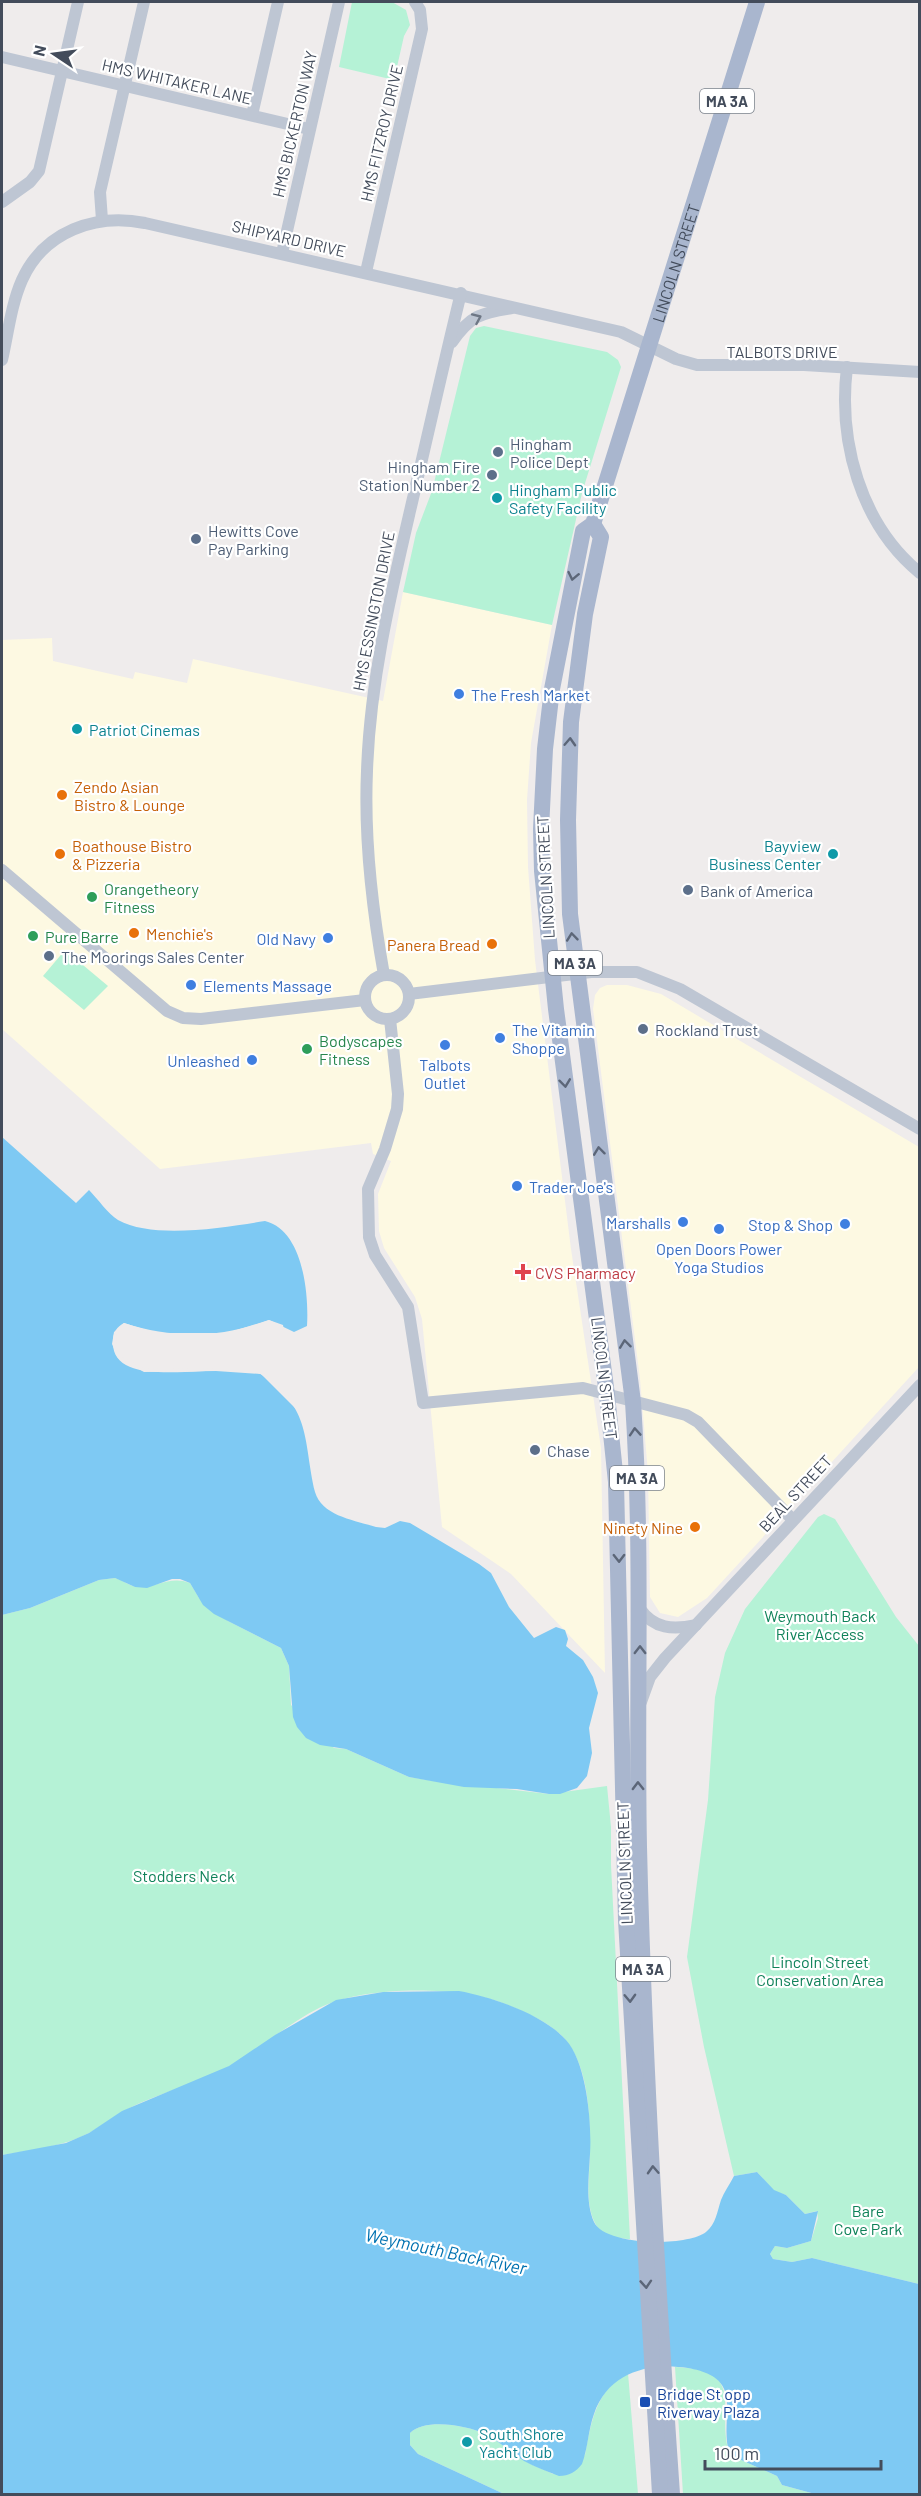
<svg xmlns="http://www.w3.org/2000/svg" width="921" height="2496" font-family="Barlow,sans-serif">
  <rect width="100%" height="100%" fill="#efecec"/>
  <g fill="#fdf9e2">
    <path d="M403,592L552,625L531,743L527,800L528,867L535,960L571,1249L601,1448L605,1673L511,1574L442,1527L422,1319L415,1297L384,1248L379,1231L378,1194L391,1161L373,1154L371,1143L160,1169L2,1029V640L52,638L53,661L133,679L135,672L187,683L193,659L383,701Z"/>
    <path d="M607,985H627L661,994L919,1147V1367L707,1598L678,1617L660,1613L650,1597L648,1473L640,1379L593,1009L595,995L600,988Z"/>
  </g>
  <g fill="#b5f2d6">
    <path d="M352,2H392L406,10L410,25L404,36L394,80L339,67Z"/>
    <path d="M484,326L607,352L618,360L621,367L582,493L552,625L403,592L416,533L432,491L470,336L476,328Z"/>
    <path d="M65,950L108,986L84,1010L43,976Z"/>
    <path d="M824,1514L835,1519L896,1617L919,1646V2284L812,2258L792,2262L773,2259L770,2254L775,2246L787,2248L811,2241L818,2218L817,2211L805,2214L786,2195L774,2191L757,2172L734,2176L704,2047L687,1957L708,1800L715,1697L725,1653L745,1609L818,1517Z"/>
    <path d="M115,1578C122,1580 130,1586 137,1587C157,1588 170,1575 190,1583L199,1598L228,1621L281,1648L289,1666L291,1705L334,1748L346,1749L409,1777L434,1781L549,1794L607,1786L611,1827V1865L630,2239C617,2239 601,2236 595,2223C584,2201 590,2174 590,2151C590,2117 589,2070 567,2042C555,2025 529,2014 510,2006C465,1985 364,1985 319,2008C287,2024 260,2049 228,2067C200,2083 169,2090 140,2103C121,2111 107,2123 89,2133C62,2147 31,2150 2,2155V1615L30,1608L99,1580Z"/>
    <path d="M675,2367C750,2369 714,2411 730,2455L777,2476L782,2485L815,2494H683Z"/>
    <path d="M628,2373L638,2494H504L418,2454L410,2445V2433C425,2418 466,2425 485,2434C499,2440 510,2453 523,2460C533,2466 544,2469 553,2474L585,2455C591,2423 596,2389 628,2373Z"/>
  </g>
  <g fill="#7ec9f3">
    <path d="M2,1137L76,1203L89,1190C98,1199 108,1214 118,1220C154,1240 226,1227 265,1221C303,1230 309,1294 307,1326L294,1332L269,1320C220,1338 174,1339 124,1323C117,1327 113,1332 113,1341C110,1397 235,1357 262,1375C312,1409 303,1440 315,1492C322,1516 354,1520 376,1527L385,1528L400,1521L410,1523L479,1564L491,1573L509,1607L534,1638L556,1627L565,1630L568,1639L566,1646L583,1660L593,1677L598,1693L589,1728L592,1753L587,1776L577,1788L560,1794H549L517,1789L464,1787L409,1777L346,1749L320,1745L306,1738L297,1727L293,1717L289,1666L281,1648L214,1614L203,1605L190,1583L180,1579H172L147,1588L135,1587L115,1578L99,1580L30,1608L2,1615Z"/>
    <path d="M459,1991C492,1997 543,2014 566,2040C587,2063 592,2124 590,2154C589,2176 585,2202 594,2222C605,2246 687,2247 706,2232C716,2224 717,2212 721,2200C724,2192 730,2184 734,2176L757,2172L774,2190L786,2195L805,2214L818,2211L811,2241L787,2248L775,2246L770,2254L773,2259L792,2262L812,2258L919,2284V2494H815L782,2485L777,2476L730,2455C722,2434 731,2407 725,2391C719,2375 703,2371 688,2368C647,2362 608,2373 594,2414C588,2431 588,2448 582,2464C576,2472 569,2476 559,2476C547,2471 535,2467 524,2461C510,2453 500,2441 485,2434C466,2425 425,2418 410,2433V2445L418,2454L504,2494H2V2155L66,2143L89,2133L122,2111L229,2066L275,2035L336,2000L383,1992Z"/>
  </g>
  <path fill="#efecec" d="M269,1320L283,1325L284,1330L269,1323L228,1336H156L125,1326L117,1334L116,1344L120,1356L145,1369L216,1368H252L262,1371L294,1401L296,1409L261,1374L216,1371L144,1372L118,1358L112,1344L114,1332L124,1323L156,1333H227Z"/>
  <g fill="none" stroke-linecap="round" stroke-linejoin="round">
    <g stroke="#bec6d3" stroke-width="12">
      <path d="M2,57L309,129"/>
      <path d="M252,115L278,2"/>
      <path d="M2,202L30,182L39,171L78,2"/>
      <path d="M102,220L100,192L144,2"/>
      <path d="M282,253L339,2"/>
      <path d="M366,272L422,29L420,10L415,2"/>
      <path d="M452,342C470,316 480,313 512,308"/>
      <path d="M2,360C8,334 11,305 22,280C44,231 96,213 145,223L621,332L676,359L697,365H804L920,372"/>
      <path d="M847,367C838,441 860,524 920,573"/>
      <path d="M2,870L167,1011L183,1018L201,1019L365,1000"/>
      <path d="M384,975C372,908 364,839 367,771C370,682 390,597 410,511C427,439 443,366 461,293"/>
      <circle cx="387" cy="997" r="22"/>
      <path d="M409,994L591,972H637L680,989L920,1129"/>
      <path d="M390,1019L398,1094L397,1109L385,1149L368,1189L369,1237L375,1255L408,1307L423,1403L583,1388L686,1415L698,1422L793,1520"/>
      <path d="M640,1609C654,1629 673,1630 696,1625"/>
      <path d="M641,1702L650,1677L665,1658L920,1385"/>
    </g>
    <g stroke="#a9b6ce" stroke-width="16">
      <path d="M593,524L601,537L585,614L571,722L568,820L570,914L633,1402C643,1551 636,1699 639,1847C644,2063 657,2279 672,2494"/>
      <path id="s1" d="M660,2494L626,1920L616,1482L607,1395L556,1009L542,871L541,829L545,749L552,689L583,531L593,524L757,2"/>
    </g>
  </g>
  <defs><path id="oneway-chevron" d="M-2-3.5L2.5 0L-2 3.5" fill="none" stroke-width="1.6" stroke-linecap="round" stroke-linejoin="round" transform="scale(1.5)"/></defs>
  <use stroke="#6e7785" href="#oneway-chevron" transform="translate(477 318) rotate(-24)"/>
  <g stroke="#5c6678">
    <use href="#oneway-chevron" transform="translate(573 576) rotate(102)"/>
    <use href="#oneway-chevron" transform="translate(570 742) rotate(-87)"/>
    <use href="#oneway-chevron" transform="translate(572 937) rotate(-96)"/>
    <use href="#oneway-chevron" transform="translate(565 1083) rotate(83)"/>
    <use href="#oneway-chevron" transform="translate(599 1151) rotate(-97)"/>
    <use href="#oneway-chevron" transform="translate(625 1344) rotate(-97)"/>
    <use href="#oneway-chevron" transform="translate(635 1432) rotate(-94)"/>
    <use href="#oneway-chevron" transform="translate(619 1558) rotate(89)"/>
    <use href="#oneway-chevron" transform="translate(640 1650) rotate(-90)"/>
    <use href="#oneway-chevron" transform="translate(638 1786) rotate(-91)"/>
    <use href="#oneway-chevron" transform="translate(630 1998) rotate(88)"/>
    <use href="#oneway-chevron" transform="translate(653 2170) rotate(-93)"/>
    <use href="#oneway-chevron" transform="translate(646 2284) rotate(86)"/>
  </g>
  <g fill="#5c6f8a" stroke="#fff" stroke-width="2">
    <circle cx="498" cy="452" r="6"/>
    <circle cx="492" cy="475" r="6"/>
    <circle cx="196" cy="539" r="6"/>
    <circle cx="688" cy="890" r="6"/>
    <circle cx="49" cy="956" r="6"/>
    <circle cx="643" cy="1029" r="6"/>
    <circle cx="535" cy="1450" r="6"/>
  </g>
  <g fill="#0f9aa8" stroke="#fff" stroke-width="2">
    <circle cx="497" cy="498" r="6"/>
    <circle cx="77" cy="729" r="6"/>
    <circle cx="833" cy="854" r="6"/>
    <circle cx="467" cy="2442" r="6"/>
  </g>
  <g fill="#3f7fe0" stroke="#fff" stroke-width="2">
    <circle cx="459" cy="694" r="6"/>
    <circle cx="328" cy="938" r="6"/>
    <circle cx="191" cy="985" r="6"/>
    <circle cx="500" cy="1038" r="6"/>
    <circle cx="445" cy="1045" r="6"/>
    <circle cx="252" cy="1060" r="6"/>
    <circle cx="517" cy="1186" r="6"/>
    <circle cx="683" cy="1222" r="6"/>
    <circle cx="845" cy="1224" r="6"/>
    <circle cx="719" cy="1229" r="6"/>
  </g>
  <g fill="#e8710a" stroke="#fff" stroke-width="2">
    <circle cx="62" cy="795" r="6"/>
    <circle cx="60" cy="854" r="6"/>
    <circle cx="134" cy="933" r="6"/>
    <circle cx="492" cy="944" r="6"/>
    <circle cx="695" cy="1527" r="6"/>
  </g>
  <g fill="#2e9e5b" stroke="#fff" stroke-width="2">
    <circle cx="92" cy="897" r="6"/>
    <circle cx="33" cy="936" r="6"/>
    <circle cx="307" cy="1049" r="6"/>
  </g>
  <path fill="#e0444e" stroke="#fff" stroke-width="2" d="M520 1263h6v6h6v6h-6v6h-6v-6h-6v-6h6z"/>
  <rect fill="#1a4fb4" stroke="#fff" stroke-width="2" x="639" y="2396" width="12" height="12" rx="3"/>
  <g text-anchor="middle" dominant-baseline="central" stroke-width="4.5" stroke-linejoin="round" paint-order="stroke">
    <g fill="#fff" stroke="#7b828c" stroke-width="1.5">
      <rect x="700" y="89" width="54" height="24" rx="4.5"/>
      <rect x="548" y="951" width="54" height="24" rx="4.5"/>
      <rect x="610" y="1466" width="54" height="24" rx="4.5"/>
      <rect x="616" y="1957" width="54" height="24" rx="4.5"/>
    </g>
    <g font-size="15" font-weight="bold" fill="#434c5b">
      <text x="727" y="101">MA 3A</text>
      <text x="575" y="963">MA 3A</text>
      <text x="637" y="1478">MA 3A</text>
      <text x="643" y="1969">MA 3A</text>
    </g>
    <g font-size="16" fill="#434c5b" stroke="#fff">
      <text transform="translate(177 81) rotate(13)">HMS WHITAKER LANE</text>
      <text transform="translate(294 124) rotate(-77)">HMS BICKERTON WAY</text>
      <text transform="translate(381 133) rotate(-77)">HMS FITZROY DRIVE</text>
      <text transform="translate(289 238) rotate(13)">SHIPYARD DRIVE</text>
      <text stroke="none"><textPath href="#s1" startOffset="2258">LINCOLN STREET</textPath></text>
      <text x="782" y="351">TALBOTS DRIVE</text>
      <text transform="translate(373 611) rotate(-79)">HMS ESSINGTON DRIVE</text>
      <text transform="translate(545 877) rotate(-93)">LINCOLN STREET</text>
      <text transform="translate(605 1378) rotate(83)">LINCOLN STREET</text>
      <text transform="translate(795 1493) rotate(-47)">BEAL STREET</text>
      <text transform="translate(624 1863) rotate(-92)">LINCOLN STREET</text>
    </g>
    <g font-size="16" fill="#4e5e75" stroke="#fff" text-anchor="start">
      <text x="510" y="443">Hingham<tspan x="510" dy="18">Police Dept</tspan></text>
      <text x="480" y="466" text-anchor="end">Hingham Fire<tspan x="480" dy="18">Station Number 2</tspan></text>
      <text x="208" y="530">Hewitts Cove<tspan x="208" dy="18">Pay Parking</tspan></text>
      <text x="700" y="890">Bank of America</text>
      <text x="61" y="956">The Moorings Sales Center</text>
      <text x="655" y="1029">Rockland Trust</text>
      <text x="547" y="1450">Chase</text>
    </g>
    <g font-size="16" fill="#0d838f" stroke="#fff" text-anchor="start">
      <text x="509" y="489">Hingham Public<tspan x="509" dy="18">Safety Facility</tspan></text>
      <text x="89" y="729">Patriot Cinemas</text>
      <text x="821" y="845" text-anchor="end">Bayview<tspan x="821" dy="18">Business Center</tspan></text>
      <text x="479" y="2433">South Shore<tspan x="479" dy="18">Yacht Club</tspan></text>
    </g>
    <g font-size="16" fill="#366cbe" stroke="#fff" text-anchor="start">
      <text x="471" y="694">The Fresh Market</text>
      <text x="316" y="938" text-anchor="end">Old Navy</text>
      <text x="203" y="985">Elements Massage</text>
      <text x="512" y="1029">The Vitamin<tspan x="512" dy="18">Shoppe</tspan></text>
      <text x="240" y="1060" text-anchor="end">Unleashed</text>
      <text x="445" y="1064" text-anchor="middle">Talbots<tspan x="445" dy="18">Outlet</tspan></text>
      <text x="529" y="1186">Trader Joe's</text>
      <text x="671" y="1222" text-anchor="end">Marshalls</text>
      <text x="833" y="1224" text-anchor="end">Stop &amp; Shop</text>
      <text x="719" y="1248" text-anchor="middle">Open Doors Power<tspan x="719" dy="18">Yoga Studios</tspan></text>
    </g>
    <g font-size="16" fill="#c56008" stroke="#fff" text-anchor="start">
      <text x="74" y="786">Zendo Asian<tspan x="74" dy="18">Bistro &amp; Lounge</tspan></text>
      <text x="72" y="845">Boathouse Bistro<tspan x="72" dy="18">&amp; Pizzeria</tspan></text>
      <text x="146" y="933">Menchie's</text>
      <text x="480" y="944" text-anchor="end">Panera Bread</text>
      <text x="683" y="1527" text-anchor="end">Ninety Nine</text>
    </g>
    <g font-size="16" fill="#27864d" stroke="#fff" text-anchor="start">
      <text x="104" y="888">Orangetheory<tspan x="104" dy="18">Fitness</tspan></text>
      <text x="45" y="936">Pure Barre</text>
      <text x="319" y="1040">Bodyscapes<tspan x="319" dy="18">Fitness</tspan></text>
    </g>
    <g font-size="16" fill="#be3a42" stroke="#fff" text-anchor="start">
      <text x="535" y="1272">CVS Pharmacy</text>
    </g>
    <g font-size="16" fill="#0f8259" stroke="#fff">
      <text x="820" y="1615">Weymouth Back<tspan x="820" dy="18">River Access</tspan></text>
      <text x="184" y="1875">Stodders Neck</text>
      <text x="820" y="1961">Lincoln Street<tspan x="820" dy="18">Conservation Area</tspan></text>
      <text x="868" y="2210">Bare<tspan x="868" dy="18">Cove Park</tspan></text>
    </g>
    <g font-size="16" fill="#164399" stroke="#fff" text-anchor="start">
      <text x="657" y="2393">Bridge St opp<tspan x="657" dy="18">Riverway Plaza</tspan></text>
    </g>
    <g font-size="18" font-style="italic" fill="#0072b1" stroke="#fff">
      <text transform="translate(446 2251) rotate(12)">Weymouth Back River</text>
    </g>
  </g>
  <rect width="921" height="2496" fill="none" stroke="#434c5b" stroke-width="6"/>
  <g transform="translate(54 54) rotate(283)" stroke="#ffffff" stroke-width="4.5" paint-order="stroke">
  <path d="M0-4.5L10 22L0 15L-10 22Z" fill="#434c5b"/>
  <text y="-9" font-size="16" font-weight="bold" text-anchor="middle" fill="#434c5b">N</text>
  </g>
  <path d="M705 2460v9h176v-9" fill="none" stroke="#434c5b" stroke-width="3"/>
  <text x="714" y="2460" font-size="18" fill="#434c5b" stroke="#ffffff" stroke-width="4.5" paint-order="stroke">100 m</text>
</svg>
